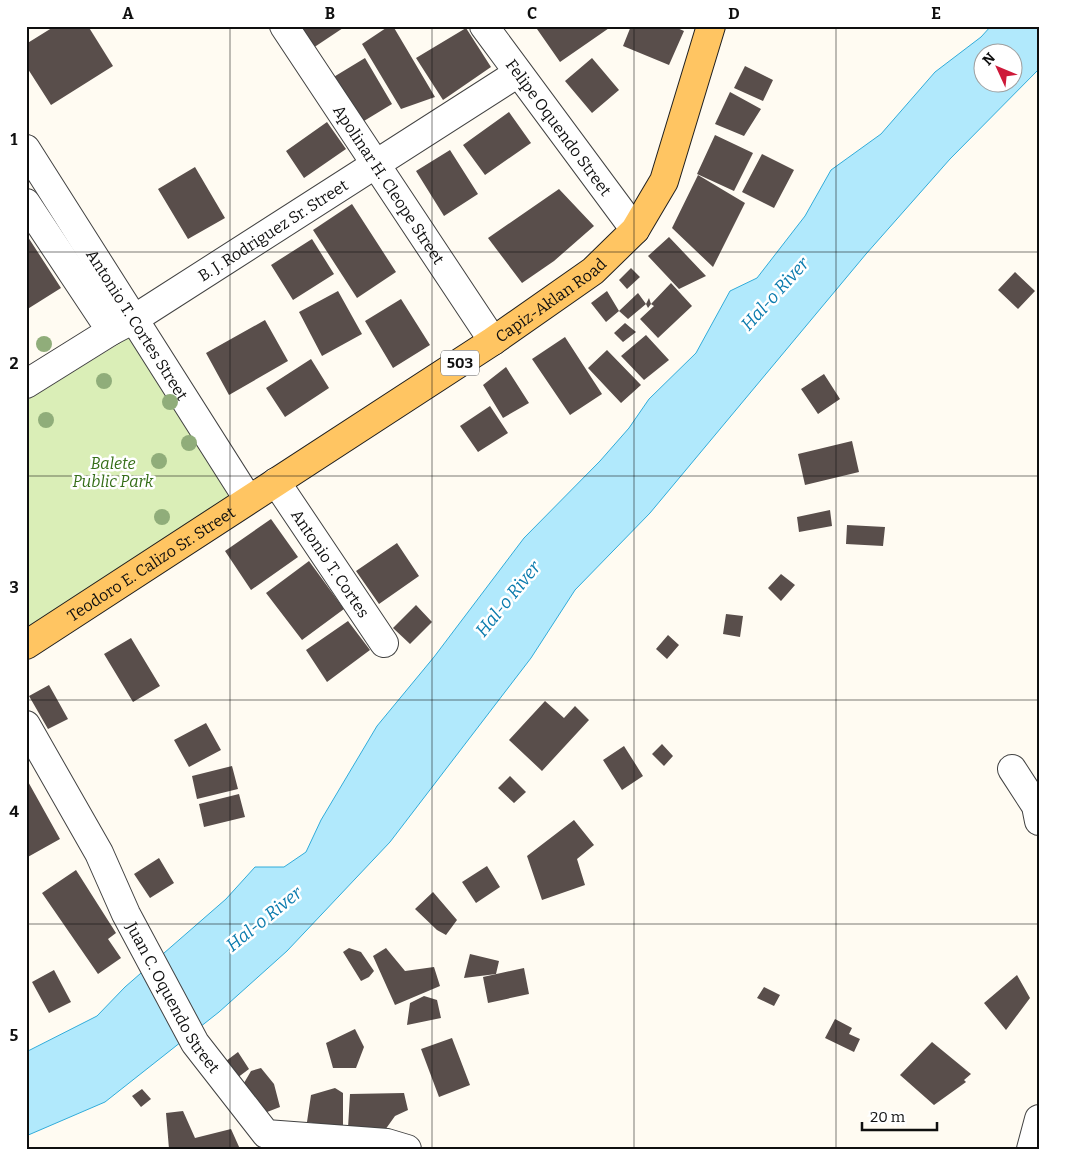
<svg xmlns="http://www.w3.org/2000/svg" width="1065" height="1175" viewBox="0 0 1065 1175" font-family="Bitter,serif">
<rect width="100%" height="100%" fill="#fffbf2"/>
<path fill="#daeeb7" d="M 133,335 L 237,497 L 26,633 L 26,401 Z"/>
<path fill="#b1e9fc" stroke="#31acda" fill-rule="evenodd" d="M 991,26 L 1039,26 L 1039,69 L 950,159 L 866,254 L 650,513 L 575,590 L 531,658 L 390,842 L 287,951 L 219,1012 L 105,1102 L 26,1136 L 26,1052 L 97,1016 L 125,987 L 226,899 L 255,867 L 284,867 L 306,852 L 321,820 L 377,726 L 434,657 L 524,538 L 600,461 L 629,428 L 649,399 L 696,353 L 730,291 L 757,278 L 805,216 L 831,170 L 881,134 L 935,72 L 981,37 ZM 982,52 L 1012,52 L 1012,82 L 982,82 Z"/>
<path fill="#594e4b" d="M 55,26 L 88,26 L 113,66 L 51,105 L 26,66 L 26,44 Z
M 291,26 L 346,26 L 307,52 Z
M 389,26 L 393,26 L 435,97 L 401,109 L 362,44 Z
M 542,26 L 612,26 L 560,62 L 537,29 Z
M 631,26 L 673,26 L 684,31 L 669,65 L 623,46 Z
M 466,28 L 491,67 L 443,100 L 416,58 Z
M 365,58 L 392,104 L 359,124 L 332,78 Z
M 592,58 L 619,90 L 592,113 L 565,81 Z
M 745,66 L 773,80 L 763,101 L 734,88 Z
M 730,92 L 761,109 L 744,136 L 715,124 Z
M 509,112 L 531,143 L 485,175 L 463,145 Z
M 327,122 L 346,149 L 304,178 L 286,151 Z
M 715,135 L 753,153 L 734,191 L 697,174 Z
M 450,150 L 478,194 L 444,216 L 416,171 Z
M 762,154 L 794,170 L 774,208 L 742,192 Z
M 195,167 L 225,218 L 188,239 L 158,189 Z
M 698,175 L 745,203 L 713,267 L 672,228 Z
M 559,189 L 594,226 L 554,261 L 522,283 L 488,238 Z
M 352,204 L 396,272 L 357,298 L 313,230 Z
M 26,234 L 61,288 L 26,310 Z
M 669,237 L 706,276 L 679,289 L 648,256 Z
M 312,239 L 334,274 L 293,300 L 271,265 Z
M 631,268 L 640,277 L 627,289 L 619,280 Z
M 1015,272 L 1035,291 L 1018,309 L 998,290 Z
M 671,283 L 692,306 L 658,338 L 640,319 L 654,306 L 651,304 L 648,308 L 646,304 L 649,298 L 651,304 Z
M 338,291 L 362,334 L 322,356 L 299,312 Z
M 607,291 L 619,311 L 638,293 L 646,304 L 628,319 L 619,311 L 606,322 L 591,303 Z
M 401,299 L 430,345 L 393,368 L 365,321 Z
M 265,320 L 288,361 L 229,395 L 206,353 Z
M 625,323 L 636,332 L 623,342 L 614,333 Z
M 646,335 L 669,360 L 644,380 L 621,356 Z
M 565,337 L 602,394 L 570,415 L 532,359 Z
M 607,350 L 641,385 L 621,403 L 588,368 Z
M 311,359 L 329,388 L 285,417 L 266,388 Z
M 506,367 L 529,403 L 503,418 L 483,385 Z
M 824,374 L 840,399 L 818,414 L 801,389 Z
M 490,406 L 508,433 L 478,452 L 460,426 Z
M 852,441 L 859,472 L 805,485 L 798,454 Z
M 830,510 L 832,526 L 799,532 L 797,517 Z
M 271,519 L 298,557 L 251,590 L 225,551 Z
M 847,525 L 885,527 L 883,546 L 846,544 Z
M 397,543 L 419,576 L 379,604 L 356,571 Z
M 309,561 L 344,609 L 302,640 L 266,593 Z
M 781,574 L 795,585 L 781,601 L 768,588 Z
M 416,605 L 432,622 L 410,644 L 393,628 Z
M 726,614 L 743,616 L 740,637 L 723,634 Z
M 348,621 L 370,650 L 327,682 L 306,650 Z
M 668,635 L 679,645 L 667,659 L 656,649 Z
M 131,638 L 160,686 L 133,702 L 104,654 Z
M 49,685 L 68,719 L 48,729 L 29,696 Z
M 545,701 L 564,718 L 575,706 L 589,720 L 542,771 L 509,740 Z
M 206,723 L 221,750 L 189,767 L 174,740 Z
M 662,744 L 673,756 L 664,766 L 652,754 Z
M 624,746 L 643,776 L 622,790 L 603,760 Z
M 232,766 L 238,789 L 197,799 L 192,776 Z
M 510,776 L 526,792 L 514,803 L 498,788 Z
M 26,778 L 60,839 L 26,858 Z
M 239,794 L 245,817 L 204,827 L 199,804 Z
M 574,820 L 594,845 L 577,859 L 585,885 L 542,900 L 527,856 Z
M 159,858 L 174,883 L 150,898 L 134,874 Z
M 487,866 L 500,887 L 476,903 L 462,882 Z
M 76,870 L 116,933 L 108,939 L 121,958 L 98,974 L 42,893 Z
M 433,892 L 457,920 L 446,935 L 437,930 L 415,909 Z
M 349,948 L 361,952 L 374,971 L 369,977 L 361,981 L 343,952 Z
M 386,948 L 405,971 L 434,967 L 440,986 L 395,1005 L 373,956 Z
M 470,954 L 499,961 L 496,974 L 464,978 Z
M 524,968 L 529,994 L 488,1003 L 483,977 Z
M 54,970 L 71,1002 L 49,1013 L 32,982 Z
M 1017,975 L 1030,998 L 1006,1030 L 984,1003 Z
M 764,987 L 780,995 L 774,1006 L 757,998 Z
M 424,996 L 437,1000 L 441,1018 L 407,1025 L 410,1003 Z
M 835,1019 L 852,1028 L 849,1034 L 860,1039 L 854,1052 L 825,1038 Z
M 355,1029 L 364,1047 L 356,1068 L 333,1068 L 326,1043 Z
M 452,1038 L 470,1085 L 439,1097 L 421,1049 Z
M 932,1042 L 971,1074 L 964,1080 L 966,1082 L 934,1105 L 900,1075 Z
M 238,1052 L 249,1069 L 237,1078 L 226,1061 Z
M 261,1068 L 274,1084 L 280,1107 L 262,1114 L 246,1102 L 244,1083 L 251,1071 Z
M 335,1088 L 343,1093 L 343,1128 L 307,1122 L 311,1095 Z
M 142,1089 L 151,1099 L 141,1107 L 132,1096 Z
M 404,1093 L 408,1110 L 395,1116 L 385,1130 L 348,1128 L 350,1094 Z
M 183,1111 L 195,1138 L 231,1129 L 240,1149 L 169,1149 L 166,1113 Z"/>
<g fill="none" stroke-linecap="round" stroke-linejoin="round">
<defs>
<g id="minor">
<path id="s1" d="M 284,26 L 493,341"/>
<path id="s2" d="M 484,26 L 635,230"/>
<path id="s3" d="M 26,149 L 248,499"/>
<path d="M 26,203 L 111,331"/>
<path id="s4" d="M 26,384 L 111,331 L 134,319 L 518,73"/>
<path id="s5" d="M 276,482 L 384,643"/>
<path id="s6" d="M 26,725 L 99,853 L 126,914 L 195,1043 L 266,1134 L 387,1143 L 407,1149"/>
<path d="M 1012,769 L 1036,806 L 1039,821"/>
<path d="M 1031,1149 L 1039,1119"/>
</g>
<g id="major">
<path id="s7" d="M 26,645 L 493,341 L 593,271 L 635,230 L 664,181 L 711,26"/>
</g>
</defs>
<use href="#minor" stroke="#424242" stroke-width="30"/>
<use href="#major" stroke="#202020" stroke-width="30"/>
<use href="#minor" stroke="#fff" stroke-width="28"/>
<use href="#major" stroke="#ffc562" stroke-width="28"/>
</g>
<g fill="#90ad7a">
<circle cx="44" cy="344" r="8"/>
<circle cx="104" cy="381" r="8"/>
<circle cx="170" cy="402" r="8"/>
<circle cx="46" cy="420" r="8"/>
<circle cx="189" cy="443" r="8"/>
<circle cx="159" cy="461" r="8"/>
<circle cx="162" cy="517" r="8"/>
</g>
<path fill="none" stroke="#0f0f0f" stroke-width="1" stroke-opacity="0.55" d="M 230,26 L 230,1149M 432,26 L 432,1149M 634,26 L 634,1149M 836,26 L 836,1149M 26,252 L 1039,252M 26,476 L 1039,476M 26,700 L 1039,700M 26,924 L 1039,924"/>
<g text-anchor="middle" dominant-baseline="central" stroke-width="5" stroke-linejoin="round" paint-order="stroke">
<rect fill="#fff" stroke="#575757" stroke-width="1" x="441" y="350.5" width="38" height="25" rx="4"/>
<g font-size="15" font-weight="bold" fill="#0f0f0f">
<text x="460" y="363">503</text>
</g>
<g font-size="16" fill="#0f0f0f" stroke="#fff">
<text stroke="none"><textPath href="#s2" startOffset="126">Felipe Oquendo Street</textPath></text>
<text stroke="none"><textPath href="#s1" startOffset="190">Apolinar H. Cleope Street</textPath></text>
<text stroke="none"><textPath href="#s4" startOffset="291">B. J. Rodriguez Sr. Street</textPath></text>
<text stroke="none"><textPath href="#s7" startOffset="628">Capiz-Aklan Road</textPath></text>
<text stroke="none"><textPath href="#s3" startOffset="208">Antonio T. Cortes Street</textPath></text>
<text stroke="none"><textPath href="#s7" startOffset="149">Teodoro E. Calizo Sr. Street</textPath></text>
<text stroke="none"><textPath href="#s5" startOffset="98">Antonio T. Cortes</textPath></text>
<text stroke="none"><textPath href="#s6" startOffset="310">Juan C. Oquendo Street</textPath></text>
</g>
<g font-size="16" font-style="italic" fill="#356e18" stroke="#fff">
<text x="113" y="463">Balete<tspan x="113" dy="18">Public Park</tspan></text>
</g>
<g font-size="18" font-style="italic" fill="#0c7cae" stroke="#fff">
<text transform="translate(775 294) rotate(-48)">Hal-o River</text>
<text transform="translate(508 599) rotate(-51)">Hal-o River</text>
<text transform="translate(264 919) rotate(-39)">Hal-o River</text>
</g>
</g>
<rect width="1065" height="1175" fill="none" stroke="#ffffff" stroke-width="55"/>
<g transform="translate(998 68) rotate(314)"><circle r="24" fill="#ffffff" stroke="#9f9f9f"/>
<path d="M0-4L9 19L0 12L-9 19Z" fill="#ce1939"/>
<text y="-8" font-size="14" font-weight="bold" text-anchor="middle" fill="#0f0f0f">N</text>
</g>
<path d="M862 1122v8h75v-8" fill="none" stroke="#0f0f0f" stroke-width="2.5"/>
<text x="870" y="1122" font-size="15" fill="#0f0f0f" stroke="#ffffff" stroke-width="4" paint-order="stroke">20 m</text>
<rect x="28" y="28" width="1010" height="1120" fill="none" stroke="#0f0f0f" stroke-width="2"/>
<g font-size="16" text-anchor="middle" font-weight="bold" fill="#0f0f0f">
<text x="128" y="19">A</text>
<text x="330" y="19">B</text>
<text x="532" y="19">C</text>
<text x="734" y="19">D</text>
<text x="936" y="19">E</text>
<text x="14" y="145">1</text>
<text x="14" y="369">2</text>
<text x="14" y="593">3</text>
<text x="14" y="817">4</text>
<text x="14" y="1041">5</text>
</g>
</svg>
